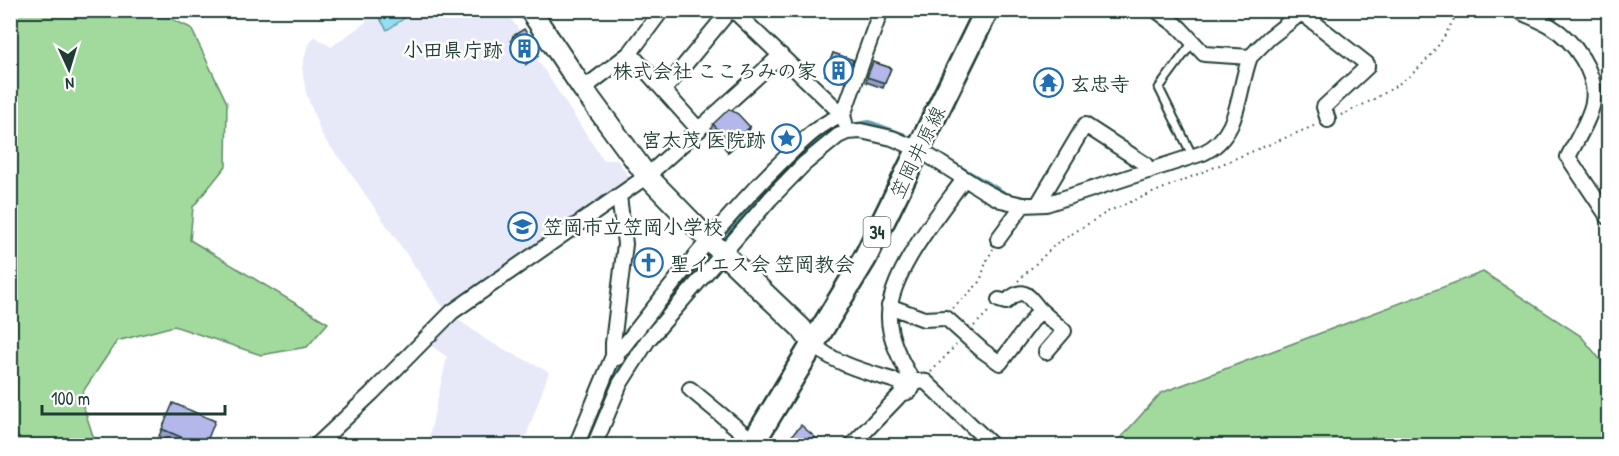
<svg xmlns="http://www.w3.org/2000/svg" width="1619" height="456" viewBox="0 0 1619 456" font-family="'Patrick Hand','Klee One',sans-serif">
<rect width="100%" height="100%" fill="#fff"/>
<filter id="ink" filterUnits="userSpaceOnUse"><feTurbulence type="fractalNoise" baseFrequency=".0167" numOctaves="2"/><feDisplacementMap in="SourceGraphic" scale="12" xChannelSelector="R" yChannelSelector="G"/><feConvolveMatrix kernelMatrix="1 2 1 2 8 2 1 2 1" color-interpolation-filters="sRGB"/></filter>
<g filter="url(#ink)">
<path fill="#e8e9f8" d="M 365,11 L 505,11 L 539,57 L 537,59 L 603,160 L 617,160 L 630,178 L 454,304 L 451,301 L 443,307 L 347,168 L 322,136 L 306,93 L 302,68 L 307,48 L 314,36 L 331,47 L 366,22 Z
M 455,317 L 488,341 L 549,372 L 523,445 L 427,446 L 447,357 L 429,344 Z"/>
<path fill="#a2d99d" stroke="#608b68" stroke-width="1.5" d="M 10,11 L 155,11 L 191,28 L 227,103 L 226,166 L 193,207 L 190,240 L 328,323 L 307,347 L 261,355 L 174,326 L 117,341 L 80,396 L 96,445 L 11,445 Z
M 1483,272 L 1581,336 L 1608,369 L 1608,445 L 1114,445 L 1161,393 Z"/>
<path fill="#93def4" stroke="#659ea7" stroke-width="1.5" d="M 375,11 L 375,10 L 415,11 L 387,30 Z"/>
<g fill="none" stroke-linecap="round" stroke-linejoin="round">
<path stroke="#659ea7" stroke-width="4" d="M 1246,54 L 1253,43 L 1269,30
M 941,156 L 1008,195
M 719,242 L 792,162 L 829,131 L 837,127 L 869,122 L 905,135
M 584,446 L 615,372 L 632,346 L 712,250"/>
<defs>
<path id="lane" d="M 1193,42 L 1159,88 L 1193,157"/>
<path id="street" d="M 733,10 L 843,115 L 845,123
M 1156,10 L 1180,28 L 1204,54 L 1250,57 L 1269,38 L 1301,13
M 1298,10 L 1367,64 L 1367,67 L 1324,107 L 1328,120
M 1517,10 C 1528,16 1540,20 1550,26 C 1574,40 1598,74 1593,102 C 1590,119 1576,141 1568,157 L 1608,217
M 630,53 L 699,130
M 583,89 L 630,53 L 662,10
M 664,90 L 730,10
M 1038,204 L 1085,125 L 1145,164 L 1149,171
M 998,239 L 1023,205
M 889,306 L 924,319 L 946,318 L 983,351 L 1000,363 L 1040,310 C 1027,295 1024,285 1006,302 L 999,300
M 1040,310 L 1064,331 L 1046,352
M 812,343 C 835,366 875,374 905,384 L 910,378
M 617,358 L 613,356 L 613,343 L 625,244 L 619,196
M 914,383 L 918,381 L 926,382 L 993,446
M 690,389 L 754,442
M 901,394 C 907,393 913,391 914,383 C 902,364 888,338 889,315 C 890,272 939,214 964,179
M 316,446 L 372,393 L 452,312 L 647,176 L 781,55
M 576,446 L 613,356 L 623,347 C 672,285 721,221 778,165 C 798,146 817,124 843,115 L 881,10
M 594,446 L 620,384 L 648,340 L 770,199 L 804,164 L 838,136 L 847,132 L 861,131 L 892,138 L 918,149 L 984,191 L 1001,200 L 1023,205 L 1046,204 L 1203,153 C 1241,136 1237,91 1250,57
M 851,446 L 901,394 L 903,388"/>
<path id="secondary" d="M 530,10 L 583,89 L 647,176 L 709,240 L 801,328 L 812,343"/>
<path id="primary" d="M 751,446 L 865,258 L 987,10"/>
</defs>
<use href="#lane" stroke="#1f3d34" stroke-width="11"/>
<use href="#street" stroke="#1f3d34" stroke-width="18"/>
<use href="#secondary" stroke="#1f3d34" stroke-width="24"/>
<use href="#primary" stroke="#1f3d34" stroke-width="27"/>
<path stroke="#1f3d34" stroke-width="2" stroke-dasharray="1.5 4.5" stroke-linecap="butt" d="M 1341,115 C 1372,101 1406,84 1429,57 C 1441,44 1450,26 1459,10
M 1018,281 L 1057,243 L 1109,211 L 1316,125
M 953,308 L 980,282 L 986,262 L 993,249
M 974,326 L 991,309
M 931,372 L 956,345"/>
<use href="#lane" stroke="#fff" stroke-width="7"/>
<use href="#street" stroke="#fff" stroke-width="14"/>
<use href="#secondary" stroke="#fff" stroke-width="20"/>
<use href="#primary" stroke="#fff" stroke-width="22"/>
</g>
<path fill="#9a9dc8" stroke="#1f3d34" stroke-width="1.5" d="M 513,36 L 538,56 L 526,64 L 511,41 Z
M 833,53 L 853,60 L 845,82 L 825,75 Z
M 873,62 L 891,68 L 883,88 L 866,82 Z
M 713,124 L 750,127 L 748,135 L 728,152 L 710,131 Z
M 162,429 L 205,446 L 181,446 L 159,436 Z"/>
<path fill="#7d80a3" stroke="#1f3d34" stroke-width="1.5" d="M 539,51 L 538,56 L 526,64 L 528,59 Z
M 750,127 L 748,135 L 728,152 L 731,144 Z"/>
<path fill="#b3b7e9" stroke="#1f3d34" stroke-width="1.5" d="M 524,29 L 539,51 L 528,59 L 513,36 Z
M 833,53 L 853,60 L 847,77 L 827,70 Z
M 873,62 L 891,68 L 885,83 L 867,77 Z
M 729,109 L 738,114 L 750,127 L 731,144 L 713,124 Z
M 173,403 L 215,421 L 205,446 L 202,446 L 162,429 Z
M 801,425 L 817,439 L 811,446 L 783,446 Z"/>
</g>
<defs>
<symbol id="building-ring" viewBox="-11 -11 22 22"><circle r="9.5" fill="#fff" stroke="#1f6fb2" stroke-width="1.5"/><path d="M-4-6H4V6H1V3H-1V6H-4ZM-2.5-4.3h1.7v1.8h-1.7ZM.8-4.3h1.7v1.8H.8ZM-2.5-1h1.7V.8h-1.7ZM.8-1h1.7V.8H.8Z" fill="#1f6fb2"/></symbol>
<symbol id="temple-ring" viewBox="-11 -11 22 22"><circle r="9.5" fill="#fff" stroke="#1f6fb2" stroke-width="1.5"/><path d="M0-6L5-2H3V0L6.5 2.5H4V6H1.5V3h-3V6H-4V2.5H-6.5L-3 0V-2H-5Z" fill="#1f6fb2"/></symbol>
<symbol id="sight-ring" viewBox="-11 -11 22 22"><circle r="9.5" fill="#fff" stroke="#1f6fb2" stroke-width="1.5"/><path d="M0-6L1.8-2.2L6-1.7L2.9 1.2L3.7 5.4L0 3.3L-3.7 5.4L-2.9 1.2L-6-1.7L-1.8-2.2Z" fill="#1f6fb2"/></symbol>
<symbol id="school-ring" viewBox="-11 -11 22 22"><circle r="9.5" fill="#fff" stroke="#1f6fb2" stroke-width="1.5"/><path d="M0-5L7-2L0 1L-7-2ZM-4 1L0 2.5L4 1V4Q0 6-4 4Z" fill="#1f6fb2"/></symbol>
<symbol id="church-ring" viewBox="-11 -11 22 22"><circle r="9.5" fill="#fff" stroke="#1f6fb2" stroke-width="1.5"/><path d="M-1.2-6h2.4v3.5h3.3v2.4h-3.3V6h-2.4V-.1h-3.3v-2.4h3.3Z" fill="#1f6fb2"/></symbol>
</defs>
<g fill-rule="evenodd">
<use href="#building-ring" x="508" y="32" width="33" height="33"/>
<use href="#building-ring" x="822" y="54" width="33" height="33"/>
<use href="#temple-ring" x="1032" y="66" width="33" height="33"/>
<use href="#sight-ring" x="770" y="122" width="33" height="33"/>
<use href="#school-ring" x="506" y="210" width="33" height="33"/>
<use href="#church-ring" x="632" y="246" width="33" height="33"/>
</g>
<g text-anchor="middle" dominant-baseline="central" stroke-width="5" stroke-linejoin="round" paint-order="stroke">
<rect fill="#fff" stroke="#627771" stroke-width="1.5" x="863.5" y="217" width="27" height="30" rx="4.5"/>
<g font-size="18" font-weight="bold" fill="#1f3d34">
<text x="877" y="232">34</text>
</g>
<g font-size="20" font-weight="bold" fill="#1f3d34" stroke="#fff" text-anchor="end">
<text x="503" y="49">小田県庁跡</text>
<text x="817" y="70">株式会社 こころみの家</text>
<text x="1070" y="83" text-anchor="start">玄忠寺</text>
<text x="766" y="139">宮太茂 医院跡</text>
<text x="543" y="226" text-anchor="start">笠岡市立笠岡小学校</text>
<text x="670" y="263" text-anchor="start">聖イエス会 笠岡教会</text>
</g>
<g font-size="20" fill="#1f3d34" stroke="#fff">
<text transform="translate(917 152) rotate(-64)">笠岡井原線</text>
</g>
</g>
<rect width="1619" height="456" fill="none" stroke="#fff" stroke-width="36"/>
<rect x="18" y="18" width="1583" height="420" fill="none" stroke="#1f3d34" stroke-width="2" filter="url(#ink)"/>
<g transform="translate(69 69) rotate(176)" stroke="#ffffff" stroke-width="4.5" paint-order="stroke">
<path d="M0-4.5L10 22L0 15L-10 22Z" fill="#1f3d34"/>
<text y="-9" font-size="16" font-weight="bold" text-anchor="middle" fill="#1f3d34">N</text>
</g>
<path d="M42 405v9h183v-9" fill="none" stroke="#1f3d34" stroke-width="3"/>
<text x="51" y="405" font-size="18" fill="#1f3d34" stroke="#ffffff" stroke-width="4.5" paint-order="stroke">100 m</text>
</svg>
